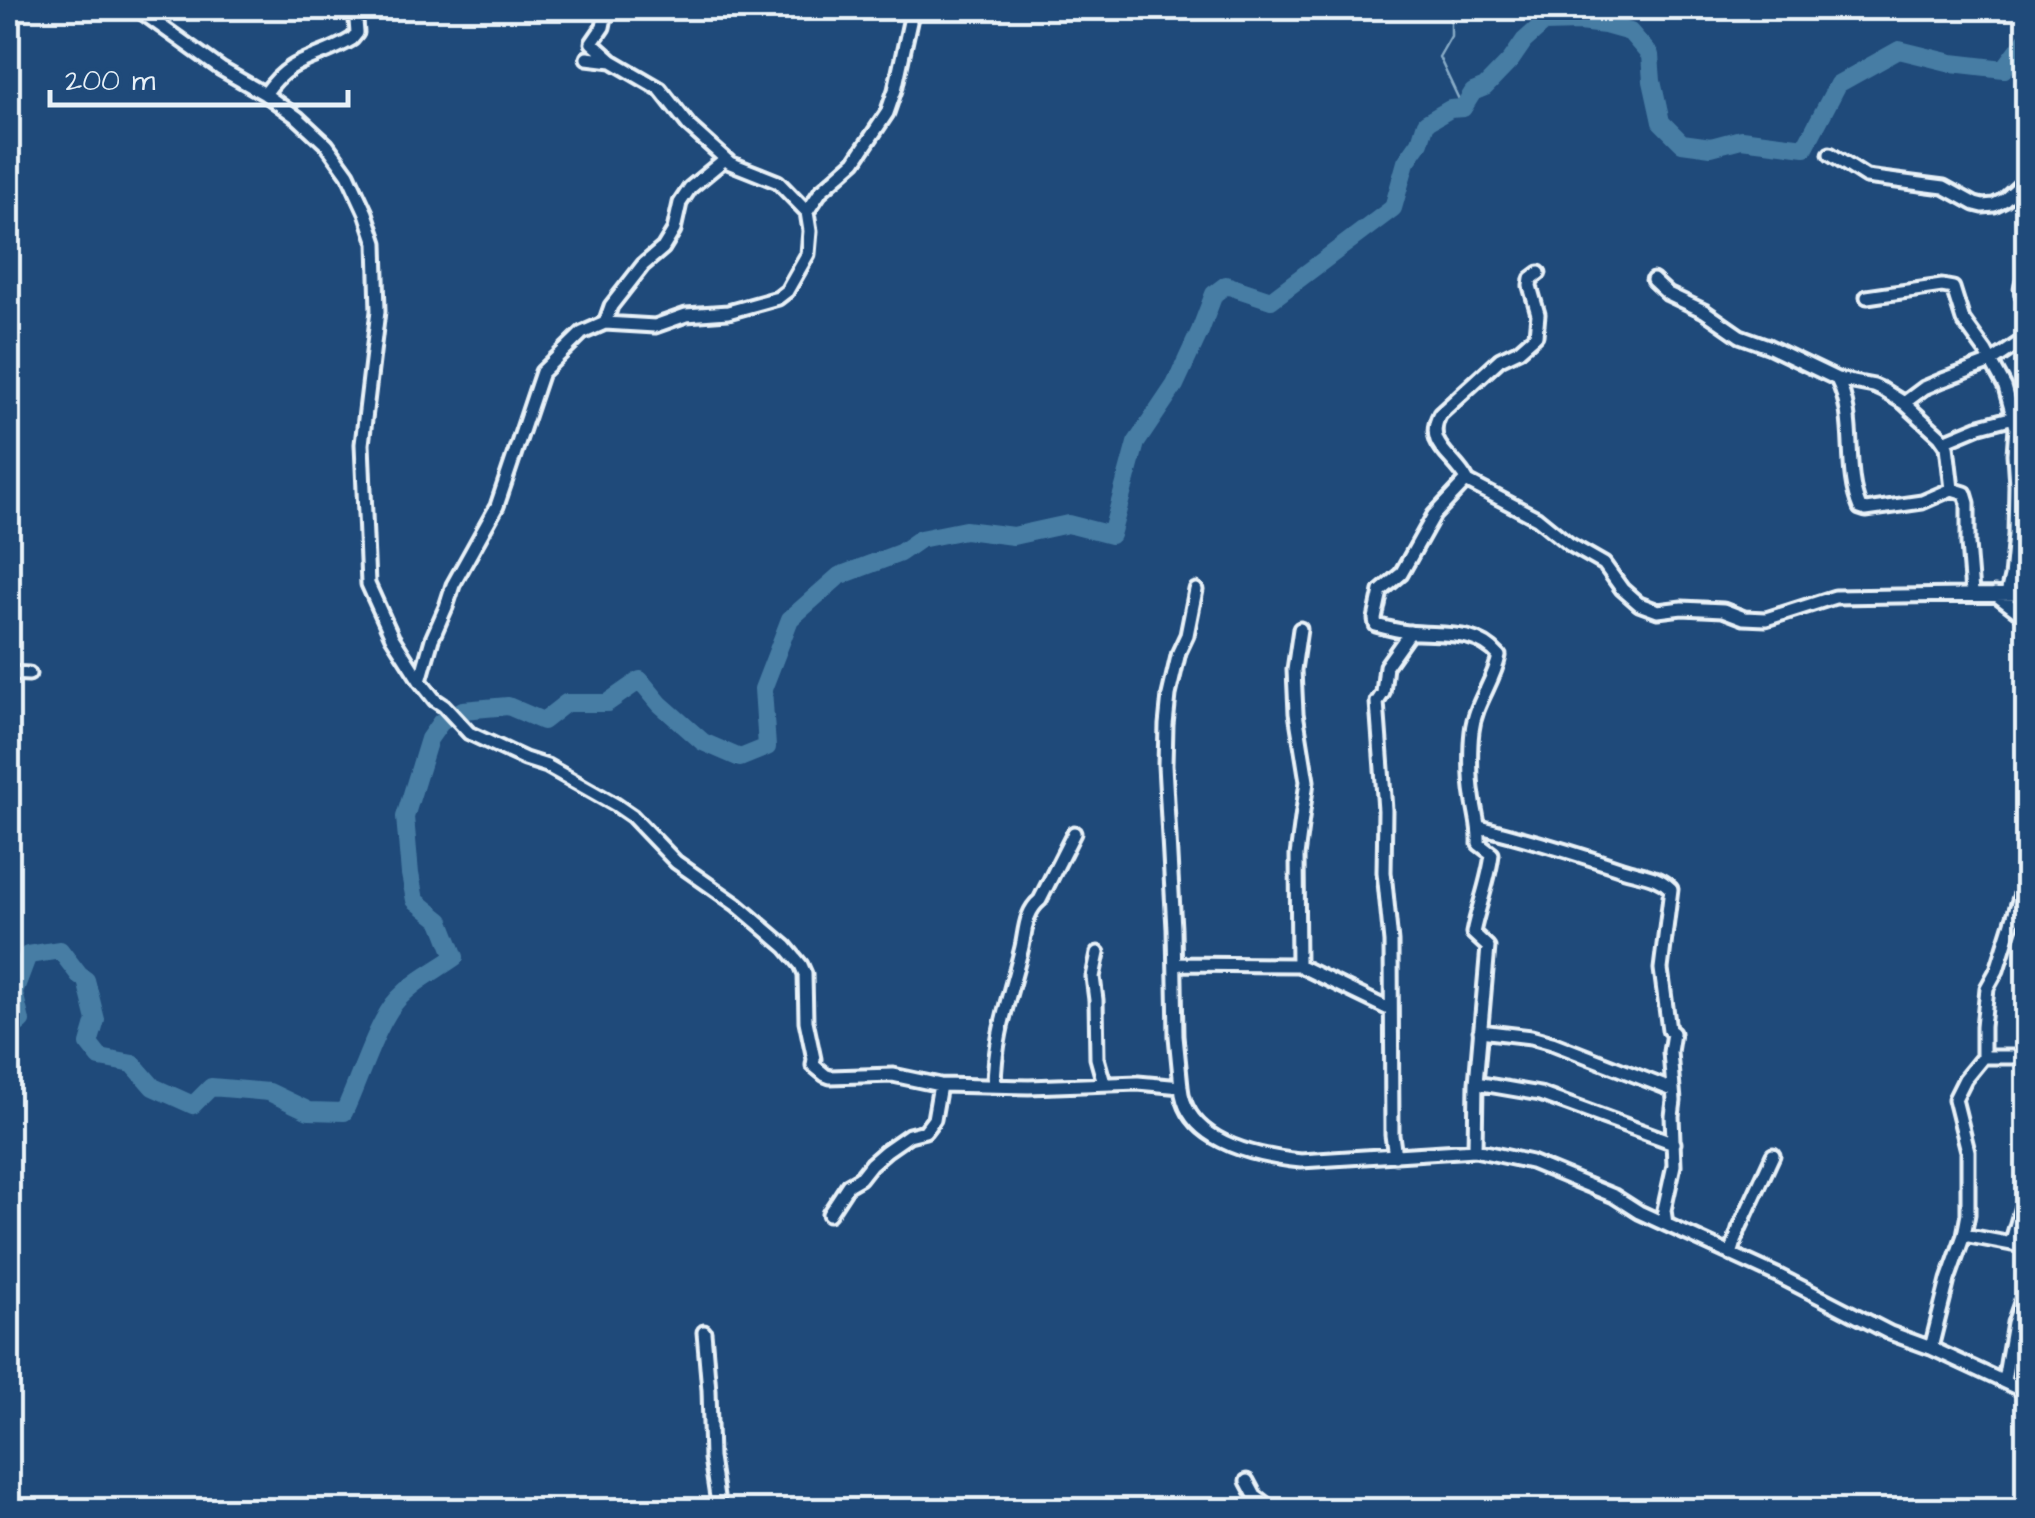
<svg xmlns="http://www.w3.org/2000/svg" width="2035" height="1518" viewBox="0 0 2035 1518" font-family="'Architects Daughter',sans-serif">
<rect width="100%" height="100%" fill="#1f4a7a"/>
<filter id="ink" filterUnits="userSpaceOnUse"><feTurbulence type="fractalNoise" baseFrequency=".01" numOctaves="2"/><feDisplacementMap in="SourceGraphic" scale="20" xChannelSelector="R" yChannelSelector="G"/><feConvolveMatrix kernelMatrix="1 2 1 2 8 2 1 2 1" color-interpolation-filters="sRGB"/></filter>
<g filter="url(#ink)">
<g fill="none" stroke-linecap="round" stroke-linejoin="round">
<path stroke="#87abc6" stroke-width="2.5" d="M 1451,8 L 1451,36 L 1439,57 L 1463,108"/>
<path stroke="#477da4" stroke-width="18" d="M 8,1031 L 21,1021 L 14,992 L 28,955 L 60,950 L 79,975 L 86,980 L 96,1020 L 89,1044 L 100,1058 L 133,1064 L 153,1087 L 193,1105 L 211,1087 L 269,1092 L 309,1111 L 344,1112 C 359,1081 377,1021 398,999 C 417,979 434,972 455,957 L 441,921 L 415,900 L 410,874 L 405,817 L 429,739 L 441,722 L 463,710 L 508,706 L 543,721 L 566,703 L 607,703 L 640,680 L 660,704 L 703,742 L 740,758 L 767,747 L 763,689 L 790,619 L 839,576 L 900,553 L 920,539 L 965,530 L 1013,536 L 1068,524 L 1111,535 L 1136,443 L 1175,385 L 1200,331 L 1214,294 L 1226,285 L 1271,300 L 1393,208 L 1406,162 L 1420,142 L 1426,123 L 1450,109 L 1463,108 L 1473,92 L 1485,87 L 1511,60 L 1524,41 L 1544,23 L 1579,22 L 1605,25 L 1630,32 L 1650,55 L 1652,81 L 1661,122 L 1682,143 L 1711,147 L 1741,139 L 1805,147 L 1838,84 L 1899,50 L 1952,63 L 2004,69 L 2028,37"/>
<defs>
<path id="street" d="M 136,8 L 221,69 L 265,94 L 298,118 L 327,145 L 348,174 L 366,213 L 376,243 L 378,311 L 362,444 L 368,584 L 392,637 L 420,681 L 435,700 L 444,706 L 469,733 L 525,759 L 547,766 L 616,805 L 632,816 L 676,862 L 737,905 L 786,947 L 801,965 L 805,974 L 806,1021 L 814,1059 L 813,1065 L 825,1075 L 830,1077 L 893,1075 L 940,1085 L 1029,1087 L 1138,1083 L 1181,1087 C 1186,1142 1254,1156 1301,1161 L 1475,1150 L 1531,1162 L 1614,1196 L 1639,1212 L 1779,1276 L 1890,1333 L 1931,1348 L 2028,1393
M 607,8 L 603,27 L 592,43 L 612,61 L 660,89 L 690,127 L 730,163 L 778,182 L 807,212
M 587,58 L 612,61
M 265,94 C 292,55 316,61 352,39 L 357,33 L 355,8
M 1830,154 L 1866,177 L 1944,187 L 1975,204 L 1983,206 L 1994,205 L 2004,200 L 2028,178
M 2028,271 C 2021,285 2017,292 2028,304
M 1653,280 L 1668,294 L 1704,311 L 1740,336 L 1768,346 L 1837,379 C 1858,421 1843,468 1860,508 L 1866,510 L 1922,502 L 1952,489 L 1965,493 L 1968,503 L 1968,544 L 1972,593
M 1867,297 L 1942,286 L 1953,288 L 1963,320 L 1986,352 L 2005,387 L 2016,427 L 2014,454 L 2016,485 L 2015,535 L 2011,577 L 2007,594
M 605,323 L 611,306 L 643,265 L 663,248 L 674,230 L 680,203 L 690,188 L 725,159
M 1837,379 L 1874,386 L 1883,390 L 1904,403 L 1940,436 L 1947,446 L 1952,489
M 1904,403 L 1924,388 L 1943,380 L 1991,362 L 2028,337
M 1944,441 L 1980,426 L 2014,417
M 1466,481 L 1537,518 L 1569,544 L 1604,564 L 1622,589 L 1639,604 L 1658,611 L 1682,608 L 1723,610 L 1744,618 L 1766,619 L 1835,597 L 2028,594
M 1995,594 L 2028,619
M 8,673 L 29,674
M 420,681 L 432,639 L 446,607 L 453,585 L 497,506 L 542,372 L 582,333 L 605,323 L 655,326 L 686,315 L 728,312 L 778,298 L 787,291 L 808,254 L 810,231 L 807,212 L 821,191 L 855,161 L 887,113 L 895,90 L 913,8
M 1480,827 C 1527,839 1575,853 1622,869 C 1640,875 1657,875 1671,889 L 1661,969 L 1669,1030 L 1673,1033 L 1670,1052 L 1674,1101 L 1672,1116 L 1674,1165 L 1664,1210 L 1666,1224
M 1098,953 L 1093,977 L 1096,1000 L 1097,1058 L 1104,1083
M 1175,964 L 1298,965 L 1391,1010
M 1298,965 L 1297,856 L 1307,781 L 1296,713 L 1294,670 L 1300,629
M 1480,1031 L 1531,1037 L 1552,1043 L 1673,1090
M 1983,1057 L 1983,1027 L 1987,988 L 1997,970 L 2021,894
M 1476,1083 L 1540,1094 L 1674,1143
M 994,1085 C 995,1034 1009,1000 1021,951 C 1026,933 1024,913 1040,900 L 1074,833
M 1181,1087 L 1176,1036 L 1174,929 L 1165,765 L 1166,725 L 1169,695 L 1179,652 L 1187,635 L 1196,590
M 1475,1150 L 1476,1083 L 1488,947 L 1473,933 C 1478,907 1489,881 1492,854 L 1479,844 C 1480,826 1475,813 1473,796 C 1470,779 1470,748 1472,731 C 1475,703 1494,682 1499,656 C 1475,628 1440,636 1408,632 C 1398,631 1387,628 1376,625 L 1375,619 L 1381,591 L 1401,574 L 1434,515 L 1467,480 C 1455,456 1423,445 1440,414 L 1500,359 L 1519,350 L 1536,335 L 1538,314 L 1530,286 L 1531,279 L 1539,273
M 1395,1156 L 1392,1135 L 1391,942 L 1384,872 L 1385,810 L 1377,702 L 1383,693 L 1386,666 L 1410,632
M 829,1214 L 848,1185 L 860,1178 L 871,1164 L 886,1151 L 909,1135 L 925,1131 L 934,1119 L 940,1085
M 1964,1235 L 2028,1247
M 2011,1244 L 2028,1186
M 1731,1255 L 1739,1229 L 1773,1155
M 704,1332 L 709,1390 L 711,1458 L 719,1510
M 1931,1348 L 1948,1280 L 1964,1235 L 1968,1214 L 1968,1151 L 1955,1099 L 1965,1079 L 1983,1057 L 2028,1057
M 2004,1381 L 2014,1323 L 2028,1283
M 1247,1481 L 1255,1496 L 1273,1510"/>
</defs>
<use href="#street" stroke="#e8f1f8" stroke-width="19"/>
<use href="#street" stroke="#1f4a7a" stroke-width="11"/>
</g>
</g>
<rect width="2035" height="1518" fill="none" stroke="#1f4a7a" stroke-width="40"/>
<rect x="20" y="20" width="1995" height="1478" fill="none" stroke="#e8f1f8" stroke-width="4" filter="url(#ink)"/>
<path d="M50 90v15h298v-15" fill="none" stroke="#e8f1f8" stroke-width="5"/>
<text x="65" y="90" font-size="30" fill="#e8f1f8" stroke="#1f4a7a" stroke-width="8" paint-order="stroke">200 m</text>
</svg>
